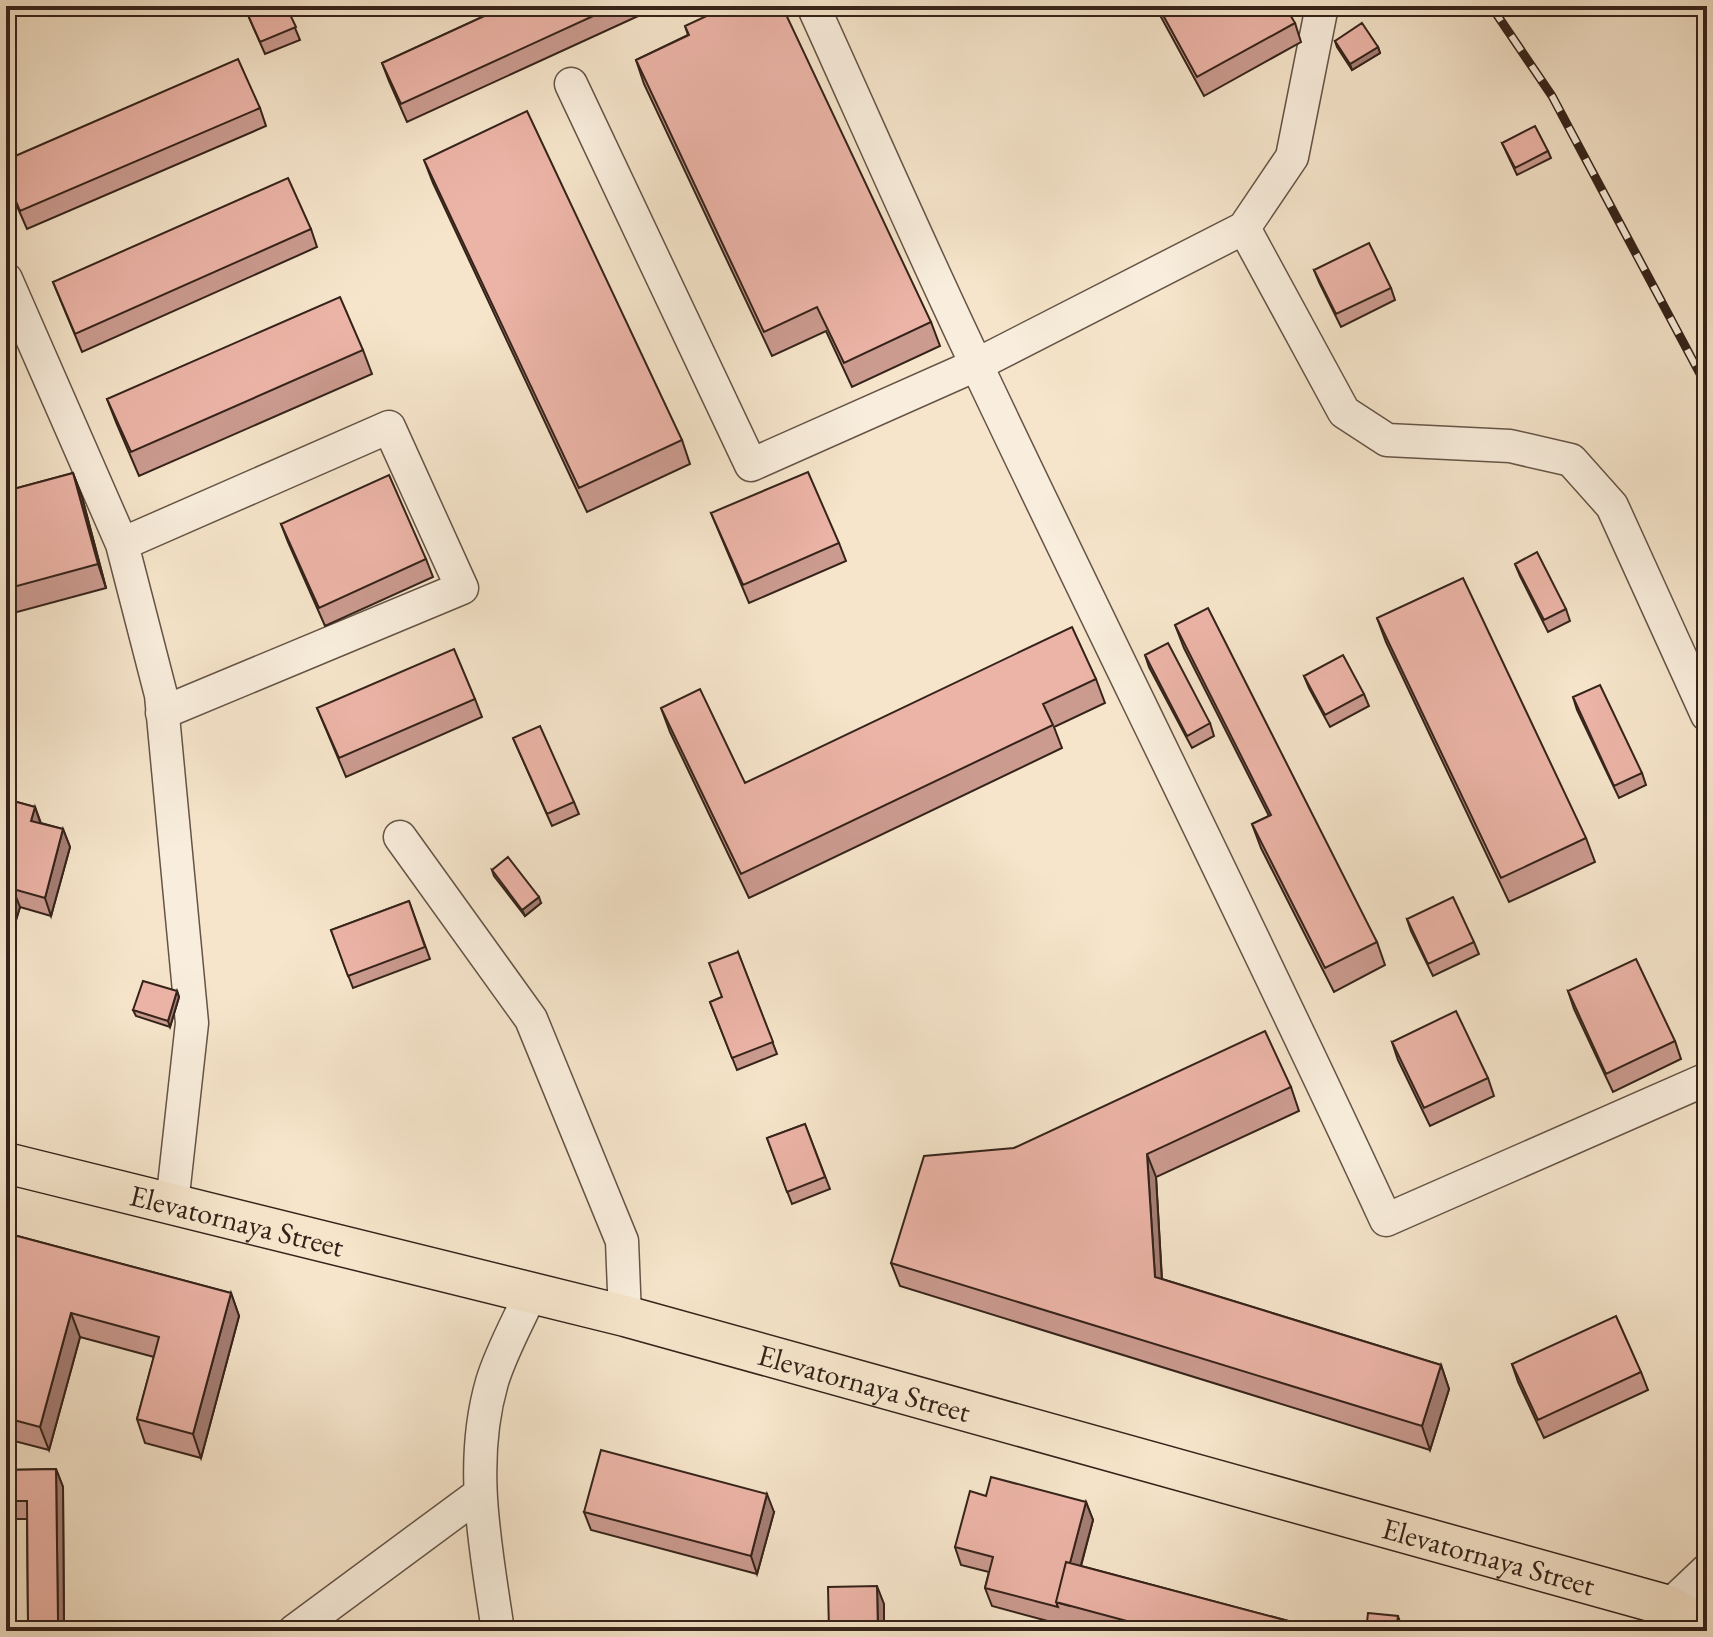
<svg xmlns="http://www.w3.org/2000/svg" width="1713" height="1637" viewBox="0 0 1713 1637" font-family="'EB Garamond',serif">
<rect width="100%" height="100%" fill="#f6e5cb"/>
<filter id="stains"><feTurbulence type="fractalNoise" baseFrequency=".0025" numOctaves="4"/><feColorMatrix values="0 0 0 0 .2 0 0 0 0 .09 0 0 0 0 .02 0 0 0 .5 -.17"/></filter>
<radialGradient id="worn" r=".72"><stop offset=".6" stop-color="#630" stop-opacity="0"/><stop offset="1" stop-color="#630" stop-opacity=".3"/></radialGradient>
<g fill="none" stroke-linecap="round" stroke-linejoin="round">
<defs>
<path id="minor" d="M 813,6 C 868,127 921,249 978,368 C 1113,653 1254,934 1386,1220 L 1707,1079
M 571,84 L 751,465 L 976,365 L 1244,228 L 1292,157 L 1322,6
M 1244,228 L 1344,412 L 1387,440 L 1510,446 L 1571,460 L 1612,506 L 1707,715
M 6,279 L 122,544 L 161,695 L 192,1023 L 172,1204
M 122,544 L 389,427 L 462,588 L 162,713
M 400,837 L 531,1019 L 622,1241 L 625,1316
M 1669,1606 L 1707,1570
M 294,1631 L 478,1495
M 498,1631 C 486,1548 468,1465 492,1382 C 501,1352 518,1322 531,1293"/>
<g id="major">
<path id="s1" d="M 6,1163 L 625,1316 L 1669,1606 L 1707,1629"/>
</g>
</defs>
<use href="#minor" stroke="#655446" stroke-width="35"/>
<use href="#major" stroke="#35231a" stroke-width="43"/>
<use href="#minor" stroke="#f9eedd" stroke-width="32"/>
<use href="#major" stroke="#f6e5cb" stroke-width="40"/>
<defs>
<path id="rail" d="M 1491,6 L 1552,96 L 1707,387"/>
</defs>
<use href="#rail" stroke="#35231a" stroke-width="9"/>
<use href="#rail" stroke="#f9eedd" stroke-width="6" stroke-dasharray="18" stroke-linecap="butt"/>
</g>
<path fill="#cb9b90" stroke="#35231a" stroke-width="2" d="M 244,6 L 286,6 L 300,40 L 265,54 Z
M 506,6 L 660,6 L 407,122 L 389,81 L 382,63 Z
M 1155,6 L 1232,6 L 1238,16 L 1295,23 L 1301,42 L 1204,96 Z
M 685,26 L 931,322 L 940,346 L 852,387 L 826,331 L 772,356 L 644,84 L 636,60 L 688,35 Z
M 1335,41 L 1378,47 L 1380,53 L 1352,70 L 1337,47 Z
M 260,108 L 266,126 L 27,229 L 6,181 L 6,160 Z
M 1502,143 L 1548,151 L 1551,158 L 1517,175 Z
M 424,160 L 682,440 L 690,464 L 587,512 L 433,183 Z
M 311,229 L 317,247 L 82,352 L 53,282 Z
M 1314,270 L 1391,288 L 1395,300 L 1341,327 L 1319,282 Z
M 363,350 L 372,374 L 139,476 L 116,422 L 107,399 Z
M 73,473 L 82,497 L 106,588 L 6,615 L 6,491 Z
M 711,513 L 839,543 L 846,561 L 749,603 Z
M 281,524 L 426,559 L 433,577 L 325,626 L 288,542 Z
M 1515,564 L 1566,609 L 1570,621 L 1548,632 L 1520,576 Z
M 1377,618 L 1586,838 L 1595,862 L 1509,902 L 1386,642 Z
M 1175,625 L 1377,942 L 1385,965 L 1334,992 L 1261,848 L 1252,824 L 1269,816 L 1184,648 Z
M 1145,655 L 1210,723 L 1214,736 L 1192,748 L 1149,667 Z
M 1304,676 L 1364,694 L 1369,706 L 1330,727 L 1309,688 Z
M 1096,679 L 1105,703 L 1054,727 L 1062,748 L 749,898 L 670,732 L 661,708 L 745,783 Z
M 1573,697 L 1642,773 L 1646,785 L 1619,798 L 1577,710 Z
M 475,699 L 482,717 L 346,777 L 317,708 Z
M 513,738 L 574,802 L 579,814 L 552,826 Z
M 6,799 L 35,807 L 41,823 L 63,829 L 70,847 L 51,916 L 20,907 L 16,920 L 6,917 Z
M 492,870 L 541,903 L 525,916 L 494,876 Z
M 409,901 L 430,959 L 353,988 L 331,930 Z
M 1407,919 L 1474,942 L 1479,954 L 1433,976 L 1411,931 Z
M 738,952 L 777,1054 L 737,1070 L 710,1002 L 722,997 Z
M 177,991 L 179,997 L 170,1027 L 136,1016 L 133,1010 Z
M 1568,991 L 1675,1041 L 1681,1059 L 1613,1092 L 1574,1009 Z
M 1392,1042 L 1488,1078 L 1494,1096 L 1430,1126 L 1398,1060 Z
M 1291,1087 L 1299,1111 L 1156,1177 L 1162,1279 L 1441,1365 L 1449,1389 L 1430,1450 L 900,1286 L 891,1263 L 1014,1148 Z
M 805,1124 L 830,1189 L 792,1204 L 767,1138 Z
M 6,1233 L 231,1293 L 239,1316 L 201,1458 L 145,1443 L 137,1419 L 154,1357 L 80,1337 L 49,1450 L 14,1441 L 6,1418 L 14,1319 L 6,1317 Z
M 1512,1364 L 1641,1372 L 1648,1390 L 1544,1438 L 1518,1382 Z
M 56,1469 L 63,1487 L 64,1631 L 31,1631 L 28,1622 L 27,1519 L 6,1519 L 6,1470 Z
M 986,1496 L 1086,1502 L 1093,1520 L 1081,1566 L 1326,1631 L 1085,1631 L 992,1606 L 985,1588 L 989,1572 L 961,1565 L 955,1547 Z
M 584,1512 L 774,1512 L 757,1574 L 591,1530 Z"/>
<path fill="#a57e75" stroke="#35231a" stroke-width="2" d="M 1378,47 L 1380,53 L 1352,70 L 1350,64 Z
M 73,473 L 82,497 L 106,588 L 98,564 Z
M 35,807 L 41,825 L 31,821 Z
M 63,829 L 70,847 L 51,916 L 45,898 Z
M 13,889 L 20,907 L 16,920 L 10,902 Z
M 539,897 L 541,903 L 525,916 L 522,910 Z
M 177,991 L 179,997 L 170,1027 L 168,1021 Z
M 1147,1154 L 1156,1177 L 1163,1301 L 1155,1277 Z
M 231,1293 L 239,1316 L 201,1458 L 193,1434 Z
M 71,1313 L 80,1337 L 49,1450 L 40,1427 Z
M 1441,1365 L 1449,1389 L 1430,1450 L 1422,1426 Z
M 56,1469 L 63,1487 L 64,1631 L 61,1631 L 58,1622 Z
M 767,1494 L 774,1512 L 757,1574 L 751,1556 Z
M 1086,1502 L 1093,1520 L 1070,1606 L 1059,1603 Z
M 877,1586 L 884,1604 L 884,1631 L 878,1631 Z
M 1398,1616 L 1400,1622 L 1399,1631 L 1396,1631 Z"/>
<path fill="#ecb4a7" stroke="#35231a" stroke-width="2" d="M 244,6 L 286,6 L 296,27 L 260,42 Z
M 506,6 L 615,6 L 401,104 L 382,63 Z
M 728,6 L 782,6 L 931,322 L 844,363 L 817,307 L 764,332 L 636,60 L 689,35 L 685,26 Z
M 1158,6 L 1232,6 L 1238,16 L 1257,6 L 1285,6 L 1295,23 L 1197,77 Z
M 1362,23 L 1378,47 L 1350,64 L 1335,41 Z
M 238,59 L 260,108 L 20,211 L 6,178 L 6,160 Z
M 527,111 L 682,440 L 579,488 L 424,160 Z
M 1535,126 L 1548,151 L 1515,168 L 1502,143 Z
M 288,178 L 311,229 L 75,334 L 53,282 Z
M 1369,243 L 1391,288 L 1336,314 L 1314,270 Z
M 340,297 L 363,350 L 131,452 L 107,399 Z
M 808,472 L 839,543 L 743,585 L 711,513 Z
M 73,473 L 98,564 L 6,589 L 6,491 Z
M 389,475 L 426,559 L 319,608 L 281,524 Z
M 1537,552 L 1566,609 L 1544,620 L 1515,564 Z
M 1463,578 L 1586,838 L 1501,878 L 1377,618 Z
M 1208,608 L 1377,942 L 1325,968 L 1252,824 L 1271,815 L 1175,625 Z
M 1072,627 L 1096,679 L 1043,704 L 1053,725 L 741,874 L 661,708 L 700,689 L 745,783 Z
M 1168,643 L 1210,723 L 1187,736 L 1145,655 Z
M 454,649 L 475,699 L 339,758 L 317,708 Z
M 1343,655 L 1364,694 L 1325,715 L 1304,676 Z
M 1600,685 L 1642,773 L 1614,786 L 1573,697 Z
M 540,726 L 574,802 L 547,814 L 513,738 Z
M 6,799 L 35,807 L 31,821 L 63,829 L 45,898 L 13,889 L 10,902 L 6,901 Z
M 508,857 L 539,897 L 522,910 L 492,870 Z
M 1453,897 L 1474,942 L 1428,964 L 1407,919 Z
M 409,901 L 425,947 L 348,976 L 331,930 Z
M 738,952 L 773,1042 L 732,1058 L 710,1002 L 722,997 L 709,963 Z
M 1636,959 L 1675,1041 L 1606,1074 L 1568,991 Z
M 143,981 L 177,991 L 168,1021 L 133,1010 Z
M 1456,1011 L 1488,1078 L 1424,1108 L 1392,1042 Z
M 1265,1031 L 1291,1087 L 1147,1154 L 1155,1277 L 1441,1365 L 1422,1426 L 891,1263 L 924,1156 L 1014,1148 Z
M 805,1124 L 825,1177 L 787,1192 L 767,1138 Z
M 6,1233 L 231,1293 L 193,1434 L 137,1419 L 159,1337 L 71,1313 L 40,1427 L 6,1418 L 15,1298 L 6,1296 Z
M 1616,1316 L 1641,1372 L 1538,1420 L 1512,1364 Z
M 601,1450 L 767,1494 L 751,1556 L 584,1512 Z
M 56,1469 L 58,1622 L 28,1622 L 27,1501 L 6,1501 L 6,1470 Z
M 991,1477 L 1086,1502 L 1070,1563 L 1066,1562 L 1056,1602 L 1058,1607 L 985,1588 L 993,1557 L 955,1547 L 970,1491 L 986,1496 Z
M 1066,1562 L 1326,1631 L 1164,1631 L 1056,1602 Z
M 877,1586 L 878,1631 L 829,1631 L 828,1587 Z
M 1368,1613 L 1398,1616 L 1396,1631 L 1366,1631 Z"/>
<g text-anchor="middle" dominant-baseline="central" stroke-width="6" stroke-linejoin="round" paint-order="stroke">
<g font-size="30" fill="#35231a" stroke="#f9eedd">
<text stroke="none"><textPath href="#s1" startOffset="238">Elevatornaya Street</textPath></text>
<text stroke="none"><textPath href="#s1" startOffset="886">Elevatornaya Street</textPath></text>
<text stroke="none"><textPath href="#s1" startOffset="1534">Elevatornaya Street</textPath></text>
</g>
</g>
<rect width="1713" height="1637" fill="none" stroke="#f6e5cb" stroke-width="32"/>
<rect x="8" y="8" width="1697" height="1621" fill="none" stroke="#35231a" stroke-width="4"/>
<rect x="16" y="16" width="1681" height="1605" fill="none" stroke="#35231a" stroke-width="2"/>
<rect width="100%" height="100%" filter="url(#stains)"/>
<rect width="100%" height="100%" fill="url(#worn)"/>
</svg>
